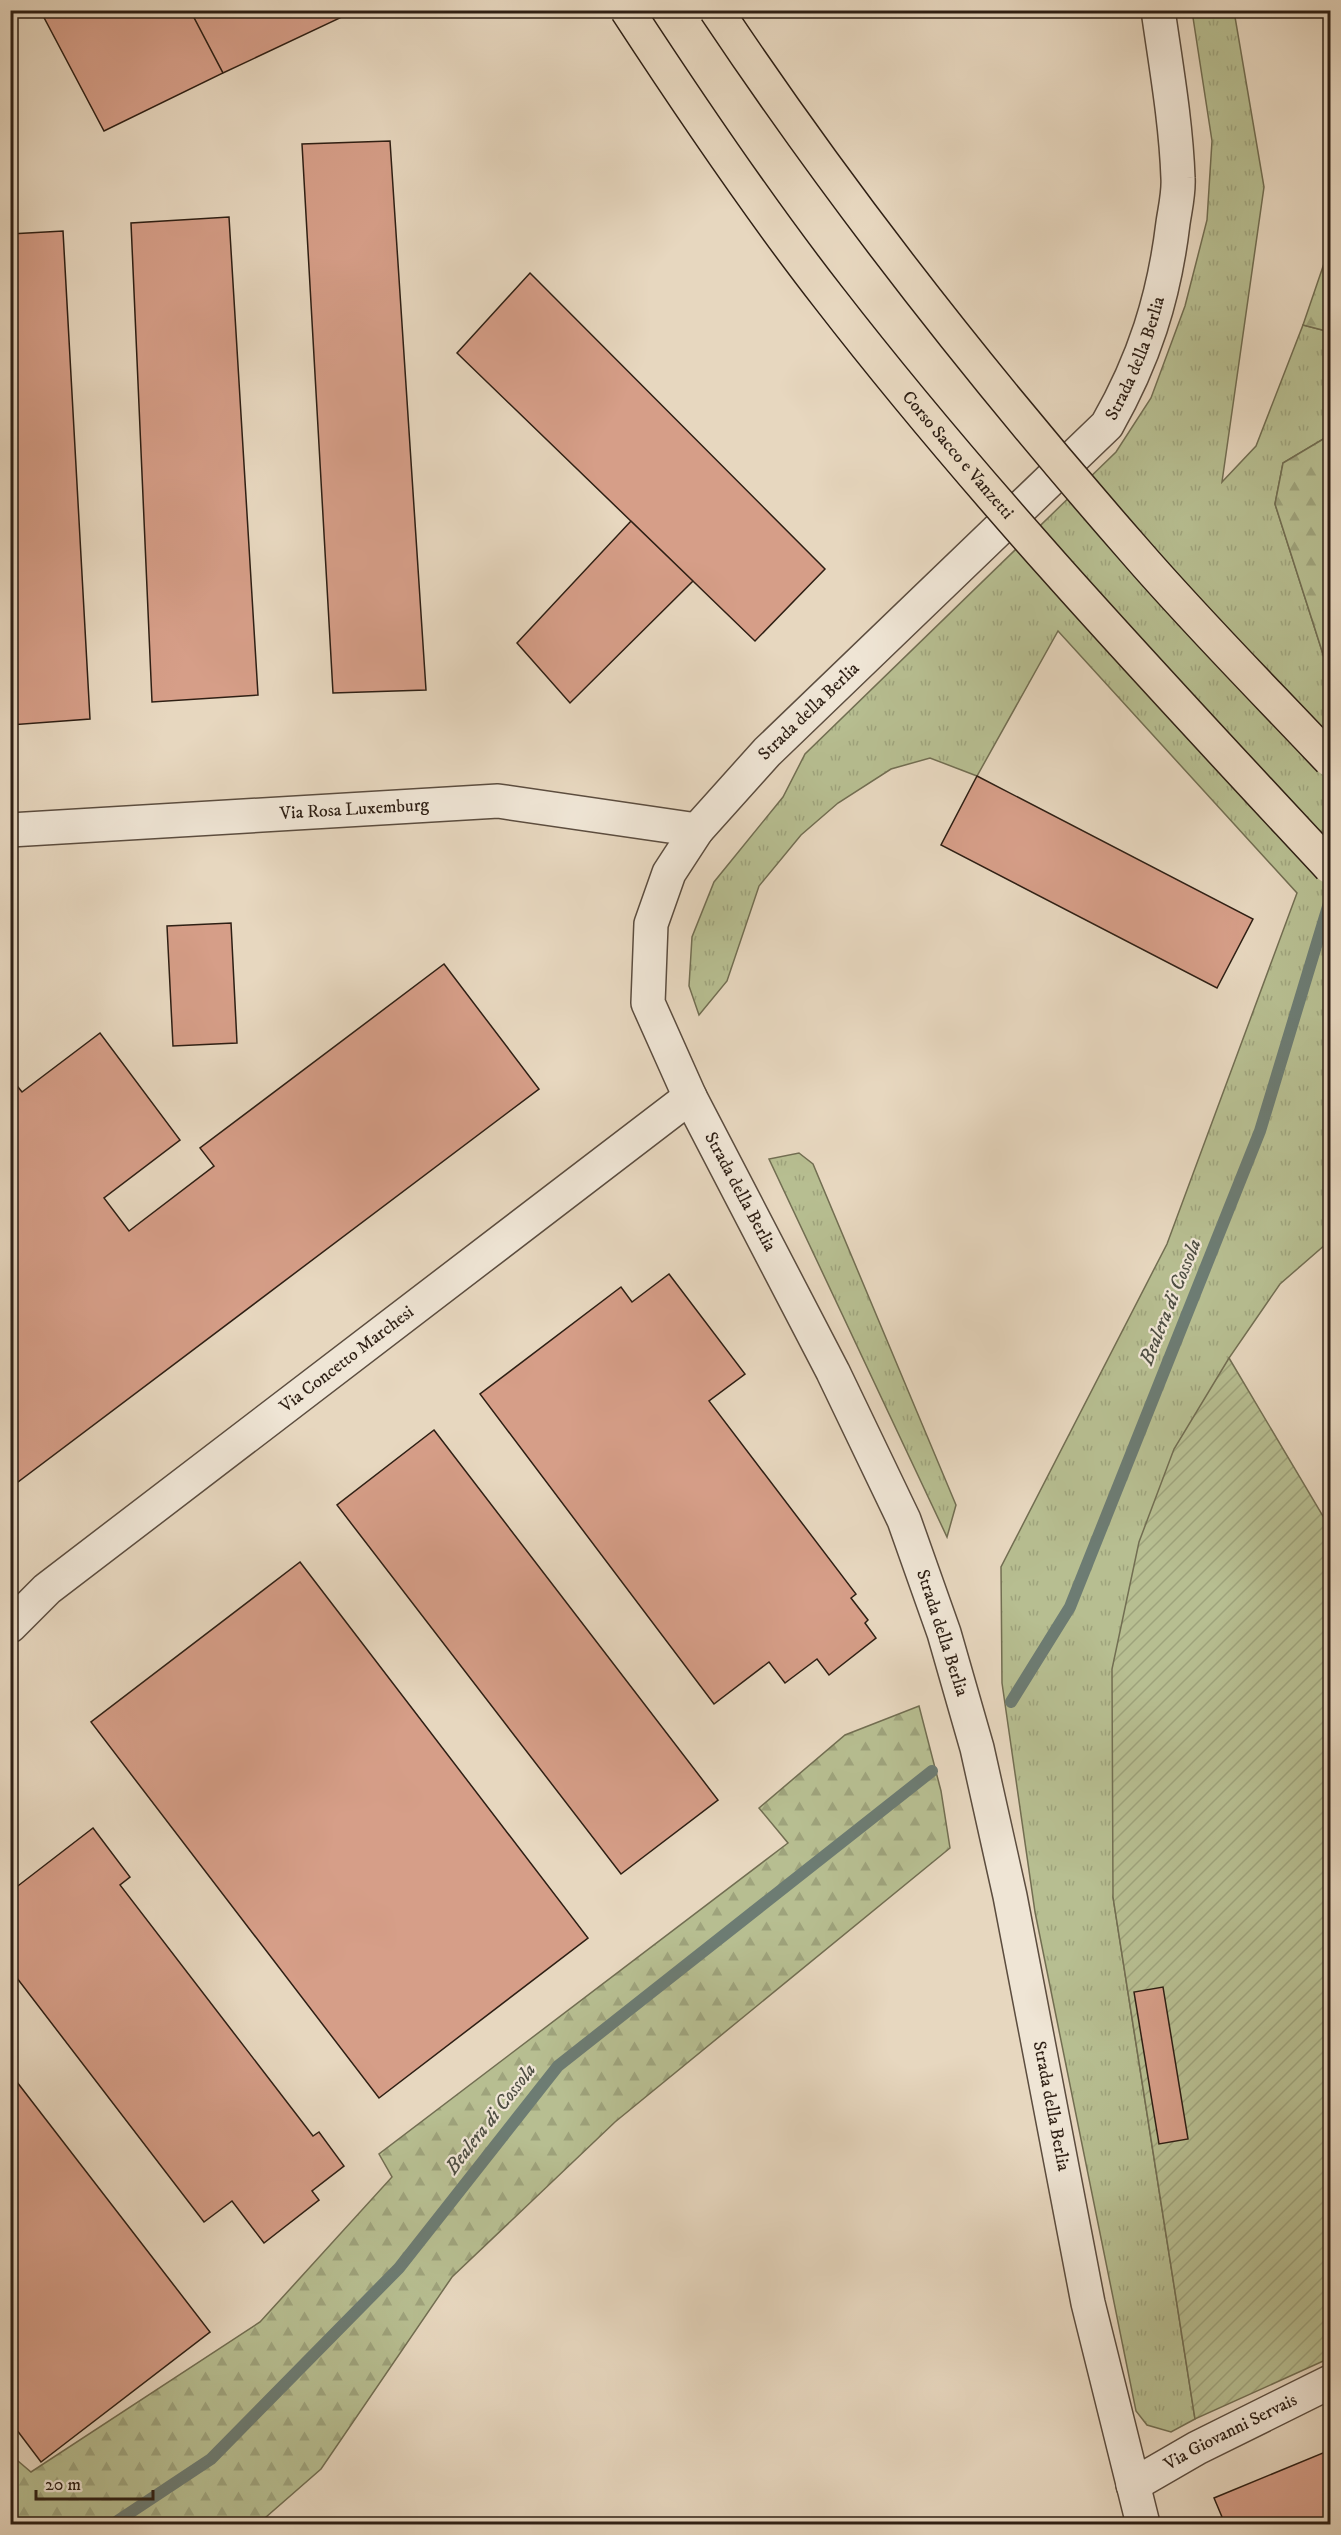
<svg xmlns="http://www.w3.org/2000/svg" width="1341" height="2535" viewBox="0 0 1341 2535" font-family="'IM FELL DW Pica',serif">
<defs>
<pattern id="grass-tufts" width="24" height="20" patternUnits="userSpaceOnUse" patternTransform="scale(1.5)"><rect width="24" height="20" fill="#b7be91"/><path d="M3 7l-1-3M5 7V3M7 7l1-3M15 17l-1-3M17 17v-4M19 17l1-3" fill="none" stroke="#9ea37c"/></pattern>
<pattern id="forest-firs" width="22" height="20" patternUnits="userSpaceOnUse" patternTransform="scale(1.5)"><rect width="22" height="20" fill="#b7be91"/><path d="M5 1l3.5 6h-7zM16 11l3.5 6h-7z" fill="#9ea37c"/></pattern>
<pattern id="garden-furrows" width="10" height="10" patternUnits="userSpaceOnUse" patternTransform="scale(1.5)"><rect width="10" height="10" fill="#b7be91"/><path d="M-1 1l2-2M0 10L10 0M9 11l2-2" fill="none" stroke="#9ea37c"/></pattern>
</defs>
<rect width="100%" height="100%" fill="#e7d7bf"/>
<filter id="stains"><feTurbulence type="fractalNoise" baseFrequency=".00333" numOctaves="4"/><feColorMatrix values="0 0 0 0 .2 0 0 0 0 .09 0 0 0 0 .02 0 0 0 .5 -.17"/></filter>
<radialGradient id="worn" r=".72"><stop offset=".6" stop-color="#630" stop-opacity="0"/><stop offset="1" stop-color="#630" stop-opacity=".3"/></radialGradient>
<path fill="url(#grass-tufts)" stroke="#726e52" stroke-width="1.5" d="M 1192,11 L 1234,11 L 1264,187 L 1222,482 L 1256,446 L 1303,325 L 1330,332 L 1330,435 L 1283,463 L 1275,504 L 1330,676 L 1330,1248 L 1326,1244 L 1280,1284 L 1229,1358 L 1113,1897 L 1195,2419 L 1171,2432 L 1147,2425 L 1136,2411 L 1035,1912 L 1002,1683 L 1001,1567 L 1167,1244 L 1297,893 L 1058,631 L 977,776 L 930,758 L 891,769 L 838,803 L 801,835 L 759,886 L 727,981 L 699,1015 L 689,986 L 692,937 L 714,882 L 783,797 L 805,754 L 1116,452 L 1151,398 L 1185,306 L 1207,220 L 1212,141 Z
M 799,1153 L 813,1164 L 956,1505 L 947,1537 L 769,1159 Z"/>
<path fill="url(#forest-firs)" stroke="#726e52" stroke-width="1.5" d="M 1330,246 L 1330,332 L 1303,325 Z
M 1330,435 L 1330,676 L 1275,504 L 1283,463 Z
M 919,1706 L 941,1791 L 950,1848 L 615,2122 L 452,2277 L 321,2469 L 258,2524 L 11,2524 L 11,2455 L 31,2472 L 260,2322 L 392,2177 L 379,2154 L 788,1843 L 759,1808 L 845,1735 Z"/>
<path fill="url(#garden-furrows)" stroke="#726e52" stroke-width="1.5" d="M 1229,1358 L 1330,1528 L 1330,2358 L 1195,2419 L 1113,1897 L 1112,1669 L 1139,1542 L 1174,1449 Z"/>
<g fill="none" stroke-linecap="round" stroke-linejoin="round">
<path stroke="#6d7c73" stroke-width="12" d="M 1011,1702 L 1070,1607 L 1260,1131 L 1330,900
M 113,2524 L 211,2459 L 399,2268 L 558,2066 L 932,1771"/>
</g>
<path fill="#d69e88" stroke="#2e1f14" stroke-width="1.5" d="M 40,10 L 190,10 L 223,73 L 104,131 Z
M 190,10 L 339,10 L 342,17 L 223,73 Z
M 390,141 L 426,690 L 333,693 L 302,144 Z
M 229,217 L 258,695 L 152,702 L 131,223 Z
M 63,231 L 90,719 L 10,725 L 10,234 Z
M 530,273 L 825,569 L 755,641 L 457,353 Z
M 631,521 L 693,581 L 570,703 L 517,643 Z
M 977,776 L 1253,919 L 1217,988 L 941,845 Z
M 231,923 L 237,1043 L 173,1046 L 167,926 Z
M 444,964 L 539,1089 L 10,1488 L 10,1077 L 22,1092 L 100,1033 L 180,1140 L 104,1198 L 129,1231 L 214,1166 L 200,1148 Z
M 669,1274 L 745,1374 L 709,1401 L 856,1594 L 851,1598 L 868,1620 L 865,1623 L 876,1638 L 829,1675 L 817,1659 L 785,1683 L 769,1662 L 714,1704 L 480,1394 L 621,1287 L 632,1302 Z
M 434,1430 L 718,1800 L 621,1874 L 337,1505 Z
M 300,1562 L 588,1938 L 379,2098 L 91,1722 Z
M 93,1828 L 130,1877 L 120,1885 L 313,2136 L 319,2132 L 344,2166 L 312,2191 L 319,2200 L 264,2243 L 232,2201 L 204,2222 L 10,1969 L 10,1892 Z
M 1330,1986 L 1330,2014 L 1324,1988 Z
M 1163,1987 L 1188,2139 L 1159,2144 L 1134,1992 Z
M 10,2073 L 210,2332 L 41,2462 L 10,2421 Z
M 1330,2450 L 1330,2524 L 1225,2524 L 1214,2498 Z"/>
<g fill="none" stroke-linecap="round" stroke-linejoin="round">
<defs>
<g id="minor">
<path id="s1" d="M 10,830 L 498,801 L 697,830"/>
<path id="s2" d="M 10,1626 L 47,1589 L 690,1097"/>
<path id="s3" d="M 1133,2485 L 1197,2448 L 1330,2382"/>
<path id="s4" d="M 1143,2524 L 1088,2303 L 1010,1896 L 977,1748 L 944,1633 L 904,1520 L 833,1372 L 690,1097 L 648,1003 L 651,924 L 669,873 L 697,830 L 767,752 L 1107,425 C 1144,360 1164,298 1173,223 C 1175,209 1179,193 1178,178 C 1176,122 1166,66 1158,10"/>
</g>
</defs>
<use href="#minor" stroke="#5c4d3f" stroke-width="36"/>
<use href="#minor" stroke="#efe5d5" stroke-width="33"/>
<defs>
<g id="major-bridge">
<path id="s5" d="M 627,10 C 691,108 757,206 829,298 C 984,498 1158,682 1330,867"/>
<path d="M 716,10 C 843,200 984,379 1134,550 C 1197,623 1265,691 1330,760"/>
</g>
</defs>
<use href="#major-bridge" stroke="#2e1f14" stroke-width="36" stroke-linecap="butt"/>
<use href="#major-bridge" stroke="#e7d7bf" stroke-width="33"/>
</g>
<g text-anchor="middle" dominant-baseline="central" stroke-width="4.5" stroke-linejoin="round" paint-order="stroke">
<g font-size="18" fill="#2e1f14" stroke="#efe5d5">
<text stroke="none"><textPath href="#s4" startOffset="2444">Strada della Berlia</textPath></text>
<text stroke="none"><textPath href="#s5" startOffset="555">Corso Sacco e Vanzetti</textPath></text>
<text stroke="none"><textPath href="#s4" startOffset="1958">Strada della Berlia</textPath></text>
<text stroke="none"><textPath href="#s1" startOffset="345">Via Rosa Luxemburg</textPath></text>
<text transform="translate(740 1192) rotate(62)">Strada della Berlia</text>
<text stroke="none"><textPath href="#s2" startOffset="430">Via Concetto Marchesi</textPath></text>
<text transform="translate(942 1633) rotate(72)">Strada della Berlia</text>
<text transform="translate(1051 2106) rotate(79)">Strada della Berlia</text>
<text stroke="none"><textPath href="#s3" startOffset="111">Via Giovanni Servais</textPath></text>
</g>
<g font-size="20" font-style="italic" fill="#4e4e43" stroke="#efe5d5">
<text transform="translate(1171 1302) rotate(-68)">Bealera di Cossola</text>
<text transform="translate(491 2119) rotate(-52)">Bealera di Cossola</text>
</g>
</g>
<rect width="1341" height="2535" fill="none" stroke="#e7d7bf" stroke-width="36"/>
<rect x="12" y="12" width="1317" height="2511" fill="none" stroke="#2e1f14" stroke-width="3"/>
<rect x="18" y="18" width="1305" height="2499" fill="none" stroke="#2e1f14" stroke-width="1.5"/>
<path d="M36 2490v9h117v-9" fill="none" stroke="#2e1f14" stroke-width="3"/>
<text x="45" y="2490" font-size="18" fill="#2e1f14" stroke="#efe5d5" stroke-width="4.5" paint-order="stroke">20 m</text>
<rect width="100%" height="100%" filter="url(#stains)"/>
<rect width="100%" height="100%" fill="url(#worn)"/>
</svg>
